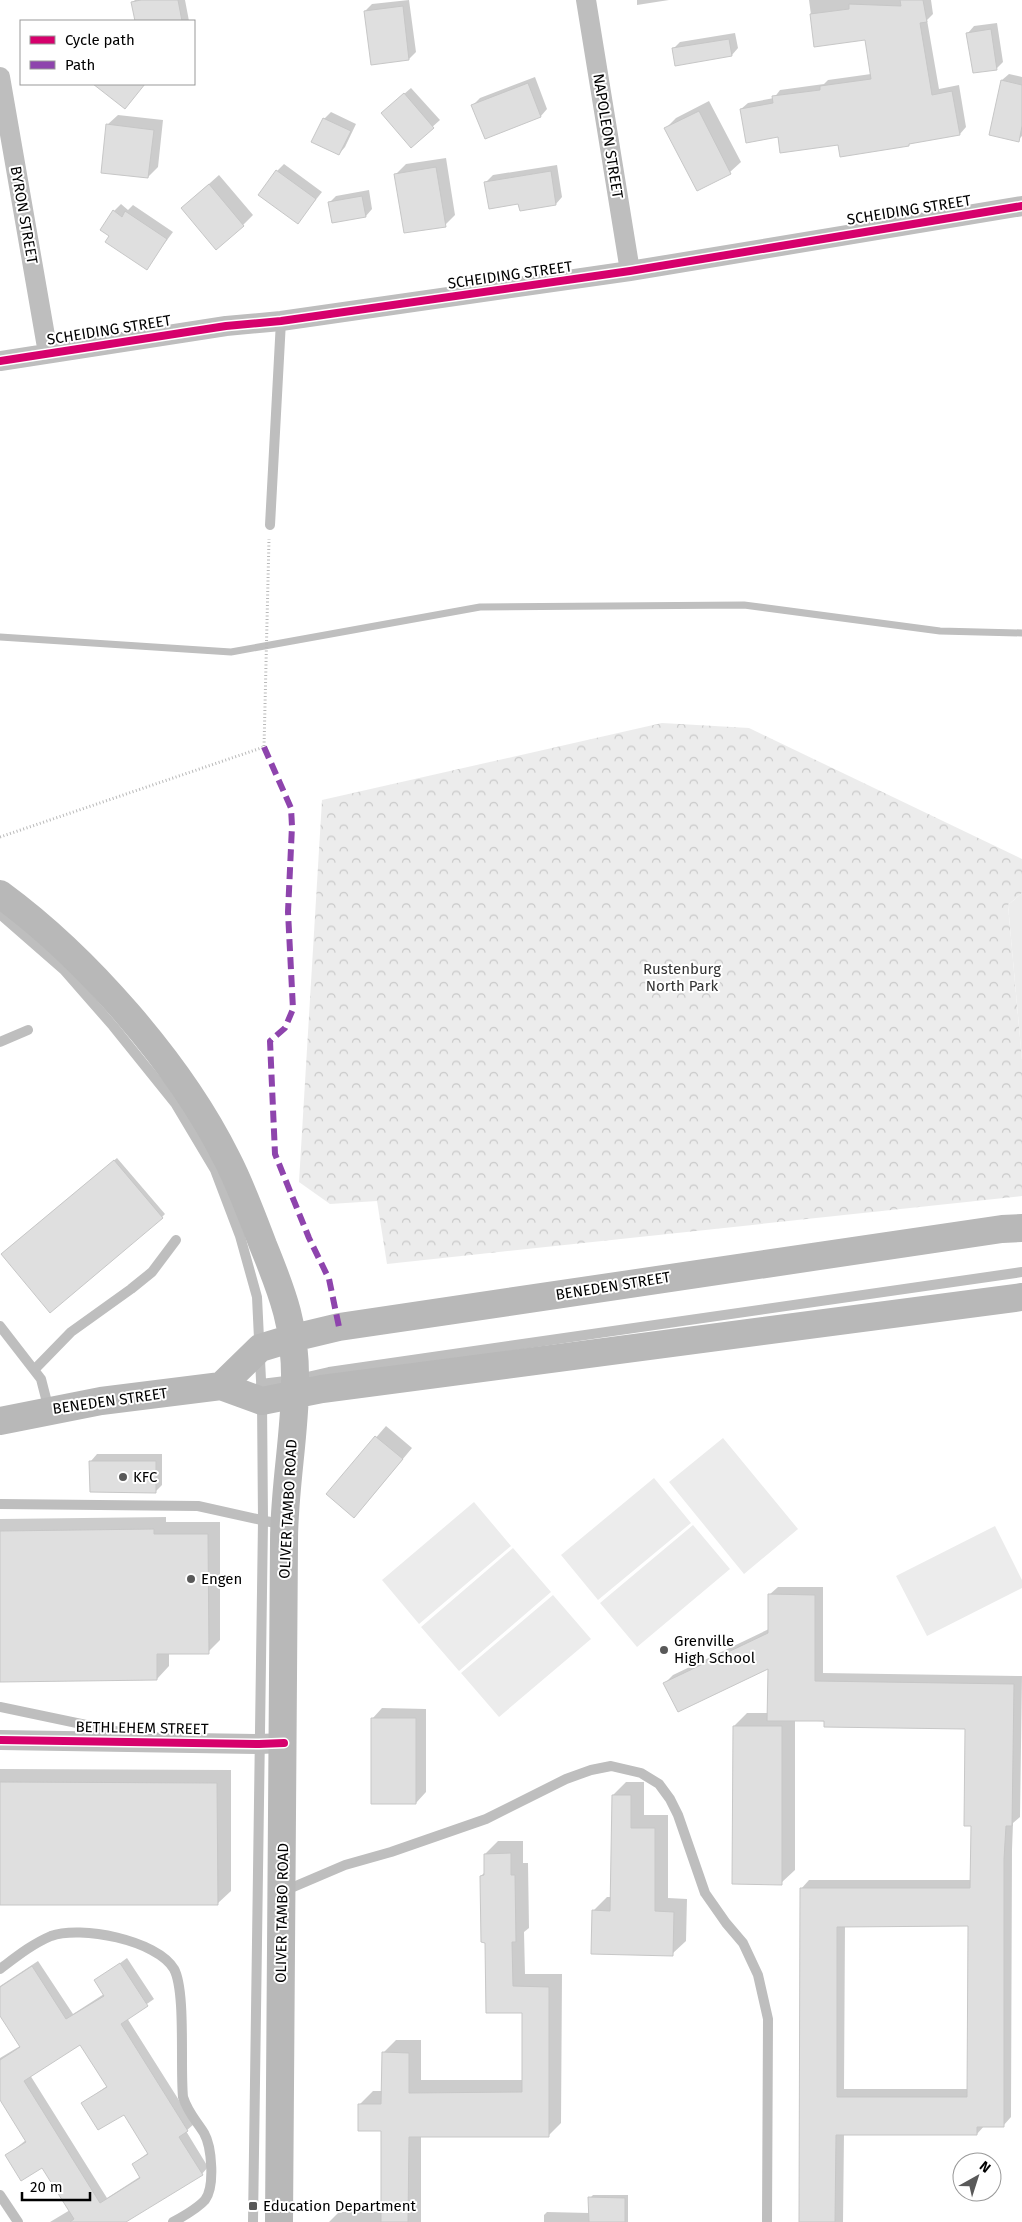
<svg xmlns="http://www.w3.org/2000/svg" width="1022" height="2222" viewBox="0 0 1022 2222" font-family="'Fira Sans',sans-serif">
<defs>
<pattern id="park-crowns" width="20" height="18" patternUnits="userSpaceOnUse" patternTransform="scale(1.25)"><rect width="20" height="18" fill="#ececec"/><path d="M2 6a3 3 0 1 1 6 0M12 15a3 3 0 1 1 6 0" fill="none" stroke="#c9c9c9"/></pattern>
</defs>
<rect width="100%" height="100%" fill="#fff"/>
<path fill="url(#park-crowns)" d="M 662,723 L 749,728 L 1022,859 L 1022,893 L 1008,905 L 1022,1060 L 1022,1196 L 387,1264 L 377,1201 L 330,1204 L 299,1182 L 322,800 Z"/>
<path fill="#ececec" d="M 1022,893 L 1022,1060 L 1008,905 Z
M 723,1438 L 798,1529 L 744,1574 L 669,1482 Z
M 654,1478 L 691,1523 L 598,1600 L 561,1555 Z
M 474,1502 L 511,1546 L 419,1624 L 382,1580 Z
M 693,1525 L 730,1569 L 637,1647 L 600,1603 Z
M 995,1526 L 1022,1580 L 1022,1588 L 927,1636 L 896,1576 Z
M 513,1548 L 551,1592 L 459,1671 L 421,1627 Z
M 553,1595 L 591,1639 L 499,1717 L 461,1673 Z"/>
<path fill="#0003" fill-rule="evenodd" d="M 135,0 L 185,0 L 189,21 L 136,21 L 133,2 Z
M 409,0 L 416,52 L 409,59 L 365,11 L 372,4 Z
M 637,0 L 669,0 L 637,5 Z
M 809,0 L 931,0 L 933,14 L 927,20 L 939,89 L 959,85 L 966,127 L 960,134 L 911,142 L 909,145 L 839,143 L 779,136 L 741,109 L 748,103 L 774,98 L 780,90 L 824,84 L 828,80 L 871,74 L 867,39 L 815,45 Z
M 997,23 L 1003,62 L 997,68 L 968,33 L 974,26 Z
M 735,33 L 738,48 L 732,55 L 673,49 L 680,42 Z
M 1009,74 L 1022,77 L 1022,136 L 1018,140 L 991,134 L 1002,80 Z
M 535,77 L 547,109 L 541,116 L 473,105 L 480,98 Z
M 411,88 L 440,120 L 411,146 L 389,107 Z
M 709,101 L 741,162 L 730,172 L 698,189 L 666,128 L 676,118 Z
M 331,112 L 356,124 L 345,147 L 339,154 L 324,119 Z
M 118,115 L 163,120 L 158,167 L 148,177 L 107,125 Z
M 446,158 L 455,215 L 445,225 L 396,174 L 406,164 Z
M 284,164 L 322,192 L 298,222 L 277,171 Z
M 557,165 L 562,197 L 556,204 L 486,182 L 493,175 Z
M 219,175 L 253,215 L 243,225 L 182,208 Z
M 369,190 L 372,209 L 366,216 L 329,203 L 336,196 Z
M 121,204 L 128,210 L 133,205 L 173,232 L 146,268 L 111,235 L 114,211 Z
M 117,1158 L 165,1214 L 162,1217 L 5,1251 Z
M 386,1426 L 412,1448 L 364,1506 L 327,1494 Z
M 97,1454 L 162,1454 L 162,1485 L 156,1491 L 91,1461 Z
M 166,1517 L 166,1522 L 220,1522 L 220,1640 L 208,1652 L 169,1653 L 169,1666 L 157,1679 L 0,1681 L 0,1519 Z
M 778,1587 L 823,1587 L 823,1673 L 1022,1676 L 1020,1817 L 1013,1823 L 1012,1850 L 1011,2117 L 1003,2126 L 985,2125 L 977,2134 L 844,2134 L 843,2222 L 800,2222 L 801,1889 L 809,1880 L 971,1880 L 972,1824 L 966,1728 L 795,1720 L 795,1870 L 781,1883 L 734,1726 L 747,1713 L 768,1713 L 769,1667 L 665,1683 L 673,1675 L 769,1629 L 769,1595 ZM 845,1925 L 969,1925 L 968,2089 L 844,2089 Z
M 382,1708 L 426,1709 L 426,1792 L 416,1803 L 372,1719 Z
M 0,1769 L 231,1770 L 231,1891 L 217,1904 L 0,1903 Z
M 626,1782 L 644,1782 L 644,1815 L 668,1815 L 668,1898 L 687,1899 L 686,1941 L 672,1954 L 593,1911 L 607,1897 L 612,1897 L 613,1795 Z
M 498,1841 L 523,1841 L 523,1863 L 528,1863 L 529,1928 L 524,1932 L 525,1974 L 562,1974 L 561,2123 L 548,2136 L 421,2136 L 421,2222 L 329,2222 L 339,2212 L 383,2212 L 383,2130 L 360,2104 L 373,2091 L 383,2091 L 383,2053 L 396,2040 L 421,2040 L 421,2080 L 523,2080 L 524,2012 L 488,1963 L 481,1876 L 485,1872 L 485,1854 Z
M 127,1958 L 154,1999 L 127,2018 L 194,2124 L 186,2131 L 208,2167 L 202,2174 L 124,2222 L 50,2222 L 70,2210 L 42,2166 L 6,2156 L 26,2140 L 0,2098 L 0,2058 L 20,2046 L 0,2014 L 0,1986 L 38,1961 L 73,2014 L 104,1994 L 96,1981 ZM 81,2044 L 107,2086 L 83,2103 L 124,2113 L 149,2152 L 133,2164 L 141,2176 L 107,2198 L 30,2075 Z
M 593,2195 L 628,2195 L 628,2222 L 544,2222 L 544,2215 L 547,2212 L 590,2213 L 590,2198 Z"/>
<g fill="none" stroke-linecap="round" stroke-linejoin="round">
<path stroke="#bfbfbf" stroke-width="7" d="M 0,637 L 231,652 L 480,607 L 744,605 L 940,631 L 1022,633"/>
</g>
<path fill="#dfdfdf" stroke="#c7c7c7" fill-rule="evenodd" d="M 141,0 L 178,0 L 182,21 L 135,21 L 131,2 Z
M 900,0 L 923,0 L 927,22 L 920,23 L 932,95 L 952,91 L 960,135 L 909,144 L 909,146 L 840,157 L 838,145 L 780,153 L 778,137 L 746,143 L 740,109 L 773,103 L 772,96 L 820,90 L 820,86 L 871,79 L 865,40 L 814,47 L 810,14 L 849,9 L 849,4 L 901,6 Z
M 403,6 L 409,60 L 371,65 L 364,11 Z
M 991,29 L 997,70 L 973,73 L 966,33 Z
M 729,39 L 732,56 L 675,66 L 672,48 Z
M 1001,80 L 1022,85 L 1022,126 L 1019,142 L 989,135 Z
M 528,83 L 541,117 L 485,139 L 471,105 Z
M 93,84 L 145,84 L 125,109 Z
M 404,93 L 434,128 L 411,148 L 381,113 Z
M 699,111 L 731,174 L 697,191 L 664,128 Z
M 323,118 L 351,131 L 339,155 L 311,142 Z
M 106,124 L 154,130 L 148,178 L 101,173 Z
M 436,167 L 446,227 L 404,233 L 394,174 Z
M 276,170 L 316,199 L 298,224 L 258,195 Z
M 551,171 L 556,205 L 520,211 L 518,204 L 489,209 L 484,182 Z
M 209,184 L 244,226 L 216,250 L 181,208 Z
M 362,196 L 366,217 L 332,223 L 328,202 Z
M 113,210 L 122,217 L 125,211 L 167,239 L 147,270 L 105,242 L 109,236 L 100,230 Z
M 114,1160 L 163,1218 L 50,1313 L 1,1254 Z
M 375,1436 L 403,1459 L 354,1518 L 326,1494 Z
M 89,1461 L 156,1461 L 156,1493 L 90,1492 Z
M 154,1529 L 154,1534 L 208,1534 L 209,1654 L 157,1654 L 157,1680 L 0,1682 L 0,1531 Z
M 768,1594 L 815,1595 L 815,1681 L 1014,1684 L 1012,1826 L 1006,1826 L 1004,1859 L 1004,2127 L 977,2127 L 977,2135 L 836,2135 L 835,2222 L 799,2222 L 800,1888 L 970,1888 L 971,1826 L 964,1826 L 965,1729 L 824,1727 L 824,1721 L 767,1721 L 768,1669 L 678,1712 L 663,1683 L 768,1633 ZM 968,1926 L 967,2097 L 837,2097 L 837,1927 Z
M 371,1718 L 416,1718 L 416,1804 L 371,1804 Z
M 733,1726 L 782,1726 L 782,1885 L 732,1884 Z
M 0,1782 L 217,1783 L 218,1905 L 0,1905 Z
M 612,1795 L 631,1795 L 631,1828 L 655,1828 L 655,1911 L 674,1912 L 673,1956 L 591,1954 L 592,1910 L 610,1911 Z
M 511,1853 L 511,1875 L 515,1875 L 516,1942 L 512,1942 L 513,1986 L 549,1987 L 549,2137 L 409,2137 L 408,2222 L 381,2222 L 381,2131 L 358,2131 L 358,2104 L 381,2104 L 382,2052 L 409,2053 L 409,2093 L 522,2092 L 522,2013 L 486,2013 L 485,1943 L 481,1942 L 480,1876 L 484,1875 L 484,1854 Z
M 120,1963 L 148,2006 L 121,2024 L 188,2131 L 179,2137 L 203,2175 L 126,2222 L 70,2222 L 74,2219 L 42,2168 L 21,2181 L 5,2155 L 26,2142 L 0,2100 L 0,2060 L 20,2047 L 0,2016 L 0,1987 L 32,1966 L 66,2019 L 104,1996 L 94,1980 ZM 80,2045 L 107,2087 L 81,2103 L 98,2130 L 124,2115 L 148,2154 L 132,2164 L 140,2178 L 100,2203 L 24,2081 Z
M 588,2197 L 625,2198 L 625,2222 L 589,2222 Z"/>
<g fill="none" stroke-linecap="round" stroke-linejoin="round">
<path stroke="#b9b9b9" stroke-width="3" stroke-dasharray="1 2.5" stroke-linecap="butt" d="M 0,837 L 264,747 L 269,539"/>
<path stroke="#bebebe" stroke-width="10" d="M 270,525 L 281,321
M 0,914 L 64,970 L 113,1026 L 175,1103 L 215,1170 L 240,1236 L 257,1297 L 262,1401 L 263,1521 L 253,2222
M 0,1042 L 28,1030
M 0,1326 L 41,1379 L 49,1410
M 34,1370 L 71,1332 L 131,1289 L 152,1272 L 176,1240
M 261,1384 L 294,1380 L 329,1372 L 1022,1272
M 0,1504 L 198,1506 L 284,1525
M 0,1707 L 134,1735
M 284,1891 L 345,1865 L 391,1852 L 486,1819 L 566,1779 L 591,1770 L 611,1766 L 641,1773 L 659,1784 L 670,1799 L 678,1815 L 705,1893 L 726,1923 L 743,1943 L 758,1975 L 768,2019 L 767,2222
M 0,1969 C 16,1957 32,1944 51,1936 C 80,1925 157,1940 174,1969 C 186,1991 180,2067 183,2097 C 188,2113 196,2120 204,2133 C 212,2147 215,2187 205,2200 C 197,2209 184,2216 173,2222
M 0,2195 L 18,2222"/>
<path stroke="#bebebe" stroke-width="20" d="M 586,0 L 630,271
M 0,77 L 48,353
M 0,361 L 226,326 L 281,321 L 630,271 L 1022,206
M 0,1740 L 259,1744 L 284,1743"/>
<path stroke="#b8b8b8" stroke-width="28" d="M 0,894 C 86,957 180,1064 227,1159 C 241,1186 252,1216 263,1245 C 272,1267 281,1289 287,1312 C 307,1386 284,1466 284,1541 C 283,1768 281,1995 279,2222
M 221,1386 L 260,1348 L 293,1338 L 339,1327 L 1002,1229 L 1022,1228
M 0,1421 L 101,1401 L 221,1386 L 262,1401 L 322,1389 L 1022,1297"/>
<path stroke="#8e44ad" stroke-width="6" stroke-dasharray="12 6" stroke-linecap="butt" d="M 264,747 L 291,808 L 292,826 L 288,912 L 293,1009 L 285,1028 L 270,1041 L 275,1154 L 309,1238 L 329,1279 L 339,1327"/>
<defs>
<path id="cycleway" d="M 0,361 L 226,326 L 281,321 L 630,271 L 1022,206
M 0,1740 L 259,1744 L 284,1743"/>
</defs>
<use href="#cycleway" stroke="#fff" stroke-width="11"/>
<use href="#cycleway" stroke="#d6006c" stroke-width="8"/>
</g>
<g fill="#595959" stroke="#fff" stroke-width="2">
<circle cx="123" cy="1477" r="5"/>
<circle cx="191" cy="1579" r="5"/>
<circle cx="664" cy="1650" r="5"/>
<rect x="248" y="2201" width="10" height="10" rx="2.5"/>
</g>
<g text-anchor="middle" dominant-baseline="central" stroke-width="4" stroke-linejoin="round" paint-order="stroke">
<g font-size="15" fill="#000" stroke="#fff">
<text transform="translate(608 136) rotate(81)">NAPOLEON STREET</text>
<text transform="translate(909 210) rotate(-9)">SCHEIDING STREET</text>
<text transform="translate(24 215) rotate(80)">BYRON STREET</text>
<text transform="translate(510 275) rotate(-8)">SCHEIDING STREET</text>
<text transform="translate(109 330) rotate(-9)">SCHEIDING STREET</text>
<text transform="translate(613 1286) rotate(-9)">BENEDEN STREET</text>
<text transform="translate(110 1401) rotate(-8)">BENEDEN STREET</text>
<text transform="translate(288 1509) rotate(-87)">OLIVER TAMBO ROAD</text>
<text transform="translate(142 1728) rotate(1)">BETHLEHEM STREET</text>
<text transform="translate(282 1913) rotate(-89)">OLIVER TAMBO ROAD</text>
</g>
<g font-size="15" fill="#333" stroke="#fff">
<text x="682" y="969">Rustenburg<tspan x="682" dy="17">North Park</tspan></text>
</g>
<g font-size="15" fill="#000" stroke="#fff" text-anchor="start">
<text x="133" y="1477">KFC</text>
<text x="201" y="1579">Engen</text>
<text x="674" y="1641">Grenville<tspan x="674" dy="17">High School</tspan></text>
<text x="263" y="2206">Education Department</text>
</g>
</g>
<rect x="20" y="20" width="175" height="65" fill="#ffffff" stroke="#999999"/>
<rect x="30" y="36" width="25" height="8" fill="#d6006c" stroke="#999999"/>
<text x="65" y="45" font-size="15" fill="#000000">Cycle path</text>
<rect x="30" y="61" width="25" height="8" fill="#8e44ad" stroke="#999999"/>
<text x="65" y="70" font-size="15" fill="#000000">Path</text>
<g transform="translate(977 2177) rotate(39)"><circle r="24" fill="#ffffff" stroke="#999999"/>
<path d="M0-4L9 19L0 12L-9 19Z" fill="#595959"/>
<text y="-8" font-size="14" font-weight="bold" text-anchor="middle" fill="#000000">N</text>
</g>
<path d="M22 2192v8h68v-8" fill="none" stroke="#000000" stroke-width="2.5"/>
<text x="30" y="2192" font-size="15" fill="#000000" stroke="#ffffff" stroke-width="4" paint-order="stroke">20 m</text>
</svg>
